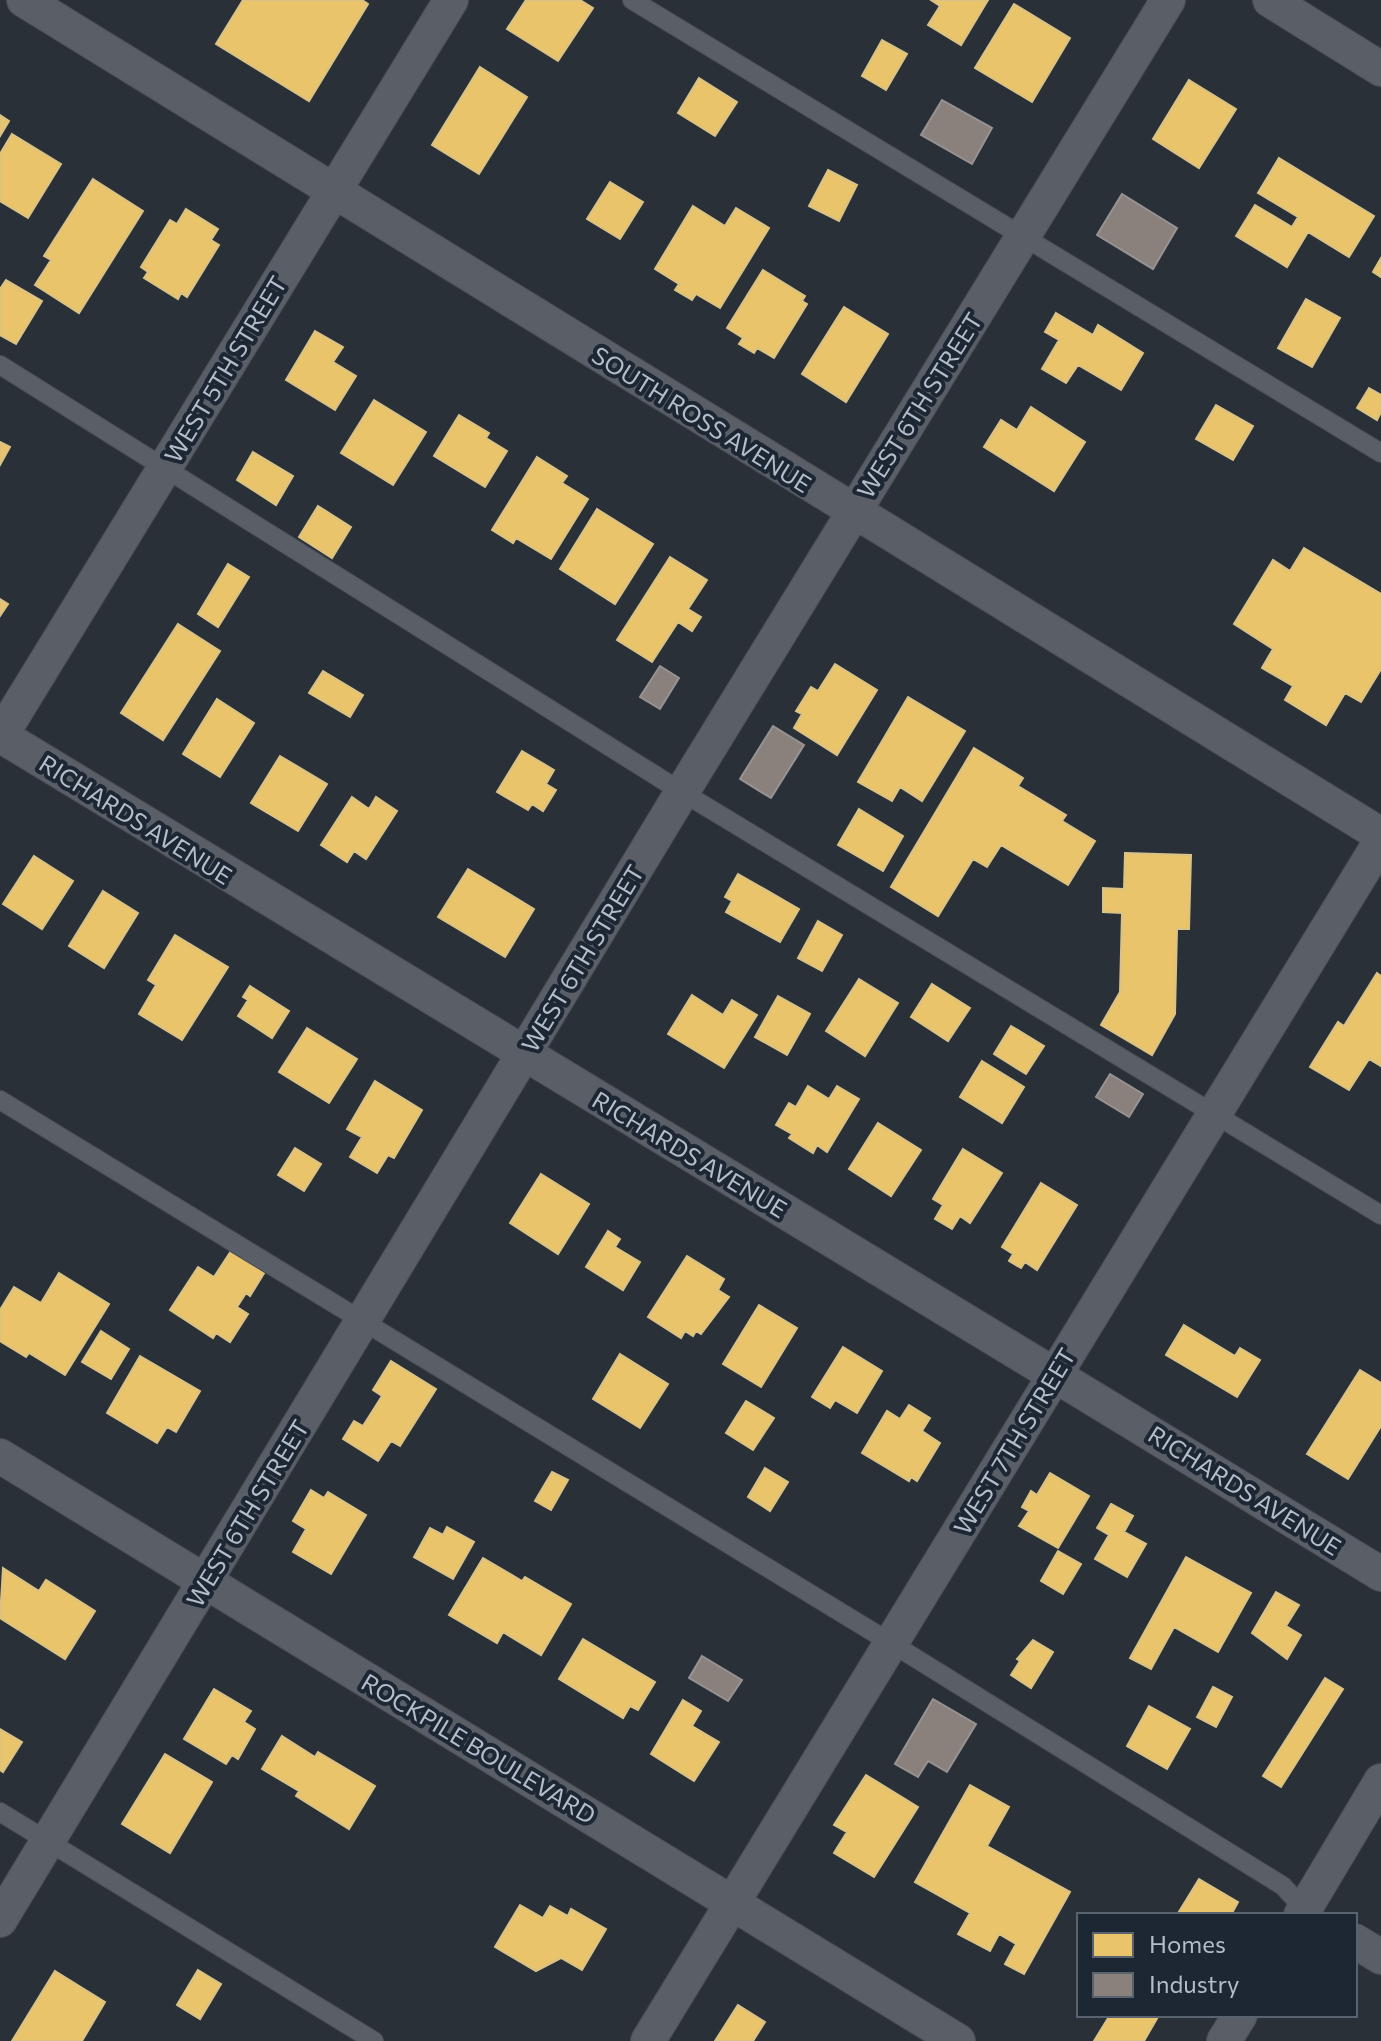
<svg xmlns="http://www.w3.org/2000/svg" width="1381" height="2041" viewBox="0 0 1381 2041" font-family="Commissioner,sans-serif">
<rect width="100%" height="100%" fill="#2a3038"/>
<path fill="#e9c46a" stroke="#d9c286" stroke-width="2" d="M 243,0 L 362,0 L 368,4 L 309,101 L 216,44 Z
M 526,0 L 580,0 L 593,8 L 558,61 L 507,29 Z
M 931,0 L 988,0 L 961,45 L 928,25 L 940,6 Z
M 1014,4 L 1070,38 L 1032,102 L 975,68 Z
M 882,40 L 907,54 L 886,90 L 862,76 Z
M 480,67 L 527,97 L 479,174 L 432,145 Z
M 699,78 L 737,102 L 715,136 L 678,113 Z
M 1189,80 L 1236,109 L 1199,168 L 1153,139 Z
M 0,115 L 9,121 L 0,136 Z
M 12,134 L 61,164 L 28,218 L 0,201 L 0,154 Z
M 1279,158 L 1374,216 L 1349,257 L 1308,232 L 1287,267 L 1236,236 L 1255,205 L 1292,227 L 1298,217 L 1258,193 Z
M 828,170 L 857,185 L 839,221 L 809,206 Z
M 93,179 L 143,211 L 79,313 L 35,285 L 51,260 L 44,256 Z
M 610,182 L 643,202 L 620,239 L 587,219 Z
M 693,206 L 725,226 L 736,208 L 769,228 L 720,308 L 696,294 L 692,300 L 675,290 L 679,284 L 655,269 Z
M 186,209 L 218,229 L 211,240 L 219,245 L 187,297 L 181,293 L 178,299 L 144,278 L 148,272 L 141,267 L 170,220 L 177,224 Z
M 1381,258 L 1381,277 L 1373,272 Z
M 763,270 L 805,296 L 802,301 L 807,304 L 774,358 L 757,348 L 754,353 L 739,344 L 743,338 L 727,328 Z
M 6,280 L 42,301 L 16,344 L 0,335 L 0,289 Z
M 1306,299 L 1340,318 L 1312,367 L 1278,348 Z
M 844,307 L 888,334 L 846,402 L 802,374 Z
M 1056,313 L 1093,335 L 1098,325 L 1143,353 L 1121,390 L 1078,365 L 1066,383 L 1042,369 L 1059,340 L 1045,332 Z
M 315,331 L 343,347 L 333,362 L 356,376 L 335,410 L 286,380 Z
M 1369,388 L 1381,395 L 1381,412 L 1377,420 L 1357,408 Z
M 374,400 L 426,432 L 393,485 L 341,453 Z
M 1216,405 L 1253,426 L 1233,460 L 1196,439 Z
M 1031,407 L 1085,442 L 1054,491 L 984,447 L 1001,420 L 1017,430 Z
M 459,415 L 489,433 L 486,438 L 507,451 L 485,487 L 434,456 Z
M 0,442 L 10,447 L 0,465 Z
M 253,452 L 293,476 L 276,505 L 237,480 Z
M 537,457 L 567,476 L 562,483 L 588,499 L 551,559 L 516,538 L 513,543 L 492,530 Z
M 318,506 L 351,527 L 332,558 L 299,537 Z
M 597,509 L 653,544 L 615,604 L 560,569 Z
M 1304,548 L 1381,594 L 1381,669 L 1361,702 L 1345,693 L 1326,725 L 1285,700 L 1293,686 L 1262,668 L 1273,649 L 1234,624 L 1273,560 L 1290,571 Z
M 670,557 L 707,580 L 688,609 L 701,617 L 692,631 L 678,622 L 652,662 L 617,640 Z
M 228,564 L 249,577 L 218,627 L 198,614 Z
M 0,599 L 8,604 L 0,616 Z
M 178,624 L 220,651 L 163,740 L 121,713 Z
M 835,664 L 877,690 L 837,755 L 794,728 L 802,714 L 796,711 L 811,687 L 818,691 Z
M 323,671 L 363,695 L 350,717 L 309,693 Z
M 908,697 L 965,731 L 922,801 L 900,787 L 892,801 L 858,782 Z
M 217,699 L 254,723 L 220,777 L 183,754 Z
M 974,748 L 1023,778 L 1018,786 L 1066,815 L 1062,821 L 1095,841 L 1068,885 L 1001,845 L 987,867 L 973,859 L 938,916 L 891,887 Z
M 522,751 L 554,770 L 546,784 L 556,790 L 543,811 L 532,804 L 528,810 L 497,792 Z
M 280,756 L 327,784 L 298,831 L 251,803 Z
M 352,797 L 369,809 L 376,797 L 397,811 L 366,859 L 354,851 L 347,862 L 321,845 Z
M 859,809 L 903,836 L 883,871 L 838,845 Z
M 1125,853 L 1191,855 L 1189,929 L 1177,929 L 1175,1014 L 1152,1055 L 1101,1025 L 1120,992 L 1122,913 L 1103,912 L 1103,888 L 1124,889 Z
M 34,856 L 73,881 L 42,929 L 3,904 Z
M 468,869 L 534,909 L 505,957 L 438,917 Z
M 738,874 L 799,909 L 780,942 L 726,912 L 732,901 L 725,897 Z
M 103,891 L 138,913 L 104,968 L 69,946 Z
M 818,921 L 842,935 L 822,971 L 798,958 Z
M 175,935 L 228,967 L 182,1040 L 139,1014 L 156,985 L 148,980 Z
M 1377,973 L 1381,976 L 1381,1066 L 1369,1059 L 1349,1090 L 1310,1067 L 1338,1022 L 1344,1026 Z
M 859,979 L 898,1003 L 865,1056 L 826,1031 Z
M 932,984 L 970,1008 L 948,1041 L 911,1017 Z
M 250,986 L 289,1011 L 272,1038 L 238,1016 L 248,1000 L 243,997 Z
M 692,995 L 723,1015 L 732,1000 L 757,1015 L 724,1068 L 668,1034 Z
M 778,996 L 810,1014 L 787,1055 L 755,1037 Z
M 1011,1026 L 1044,1046 L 1026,1074 L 994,1054 Z
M 307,1028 L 357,1059 L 329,1103 L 279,1072 Z
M 982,1061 L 1024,1087 L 1002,1123 L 960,1097 Z
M 375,1081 L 422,1110 L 394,1158 L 388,1155 L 377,1173 L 350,1157 L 362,1137 L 347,1129 Z
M 808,1086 L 829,1099 L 837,1086 L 859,1099 L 827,1152 L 817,1145 L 813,1153 L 789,1138 L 792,1134 L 776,1125 L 789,1103 L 796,1107 Z
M 878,1123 L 921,1150 L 891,1196 L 849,1169 Z
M 295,1148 L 321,1164 L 304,1191 L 278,1175 Z
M 963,1149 L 1002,1173 L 970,1223 L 960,1216 L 952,1229 L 935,1219 L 943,1205 L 933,1199 Z
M 541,1174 L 589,1204 L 558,1254 L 510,1223 Z
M 1041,1183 L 1077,1205 L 1037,1270 L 1025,1262 L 1021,1268 L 1009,1261 L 1013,1254 L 1002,1247 Z
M 608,1231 L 620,1239 L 615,1247 L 640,1262 L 623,1290 L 586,1267 Z
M 233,1248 L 266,1270 L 250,1296 L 246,1293 L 237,1307 L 248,1314 L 230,1342 L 216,1333 L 213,1338 L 170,1310 L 198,1267 L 214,1277 Z
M 687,1256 L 724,1279 L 718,1290 L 729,1297 L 701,1334 L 696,1331 L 693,1336 L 685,1331 L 681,1338 L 648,1317 Z
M 59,1273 L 109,1304 L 65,1375 L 29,1353 L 26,1357 L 0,1341 L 0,1310 L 14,1287 L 41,1303 Z
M 759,1305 L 797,1328 L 761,1387 L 723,1364 Z
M 1184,1325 L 1235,1356 L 1240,1348 L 1260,1360 L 1237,1397 L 1166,1355 Z
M 101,1331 L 129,1349 L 111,1379 L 82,1362 Z
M 843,1347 L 882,1371 L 857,1413 L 835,1400 L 830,1408 L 812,1397 Z
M 620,1354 L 668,1384 L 640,1428 L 593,1399 Z
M 140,1356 L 200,1391 L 176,1432 L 167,1427 L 157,1443 L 107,1413 Z
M 391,1361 L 436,1389 L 400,1446 L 391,1441 L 378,1461 L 343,1439 L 354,1421 L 363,1426 L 382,1396 L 373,1390 Z
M 1360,1370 L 1381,1383 L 1381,1426 L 1348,1479 L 1307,1454 Z
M 746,1401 L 774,1418 L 753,1450 L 726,1433 Z
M 909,1405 L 930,1418 L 922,1431 L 940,1443 L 917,1481 L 911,1477 L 909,1481 L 862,1453 L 887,1411 L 900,1419 Z
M 765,1468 L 788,1482 L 770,1511 L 748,1497 Z
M 552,1472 L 568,1480 L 551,1510 L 535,1501 Z
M 1050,1473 L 1089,1496 L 1058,1548 L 1019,1526 L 1029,1511 L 1022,1507 L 1031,1491 L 1037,1495 Z
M 311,1490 L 324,1498 L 328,1492 L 366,1515 L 331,1574 L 293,1552 L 306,1529 L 293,1521 Z
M 1111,1504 L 1133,1516 L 1124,1532 L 1146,1544 L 1127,1577 L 1095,1559 L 1109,1535 L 1097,1528 Z
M 447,1527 L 474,1542 L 453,1579 L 414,1557 L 430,1528 L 443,1535 Z
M 1058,1551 L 1081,1564 L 1063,1594 L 1041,1581 Z
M 1186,1557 L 1251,1593 L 1218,1652 L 1174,1627 L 1151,1669 L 1130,1658 Z
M 483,1558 L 522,1581 L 525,1577 L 571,1604 L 541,1655 L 503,1632 L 497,1643 L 449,1615 Z
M 3,1568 L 39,1591 L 46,1580 L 95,1611 L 65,1659 L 0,1618 Z
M 1276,1592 L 1299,1605 L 1286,1626 L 1301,1635 L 1287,1659 L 1252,1633 Z
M 583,1639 L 655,1682 L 638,1710 L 630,1706 L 623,1718 L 559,1679 Z
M 1033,1640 L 1053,1652 L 1031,1688 L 1011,1675 L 1020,1661 L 1017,1659 Z
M 1325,1678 L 1343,1689 L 1281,1787 L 1263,1776 Z
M 1213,1687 L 1232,1697 L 1216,1727 L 1197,1717 Z
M 214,1689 L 251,1711 L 244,1722 L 255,1729 L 238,1759 L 232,1755 L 226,1764 L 184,1739 Z
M 683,1700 L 701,1711 L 692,1726 L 719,1742 L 694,1781 L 651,1754 Z
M 1149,1706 L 1190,1729 L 1167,1769 L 1127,1746 Z
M 0,1729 L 22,1742 L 3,1772 L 0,1770 Z
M 282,1736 L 315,1757 L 318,1752 L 375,1786 L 349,1829 L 296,1796 L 299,1791 L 262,1769 Z
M 165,1754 L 212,1782 L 170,1853 L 122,1824 Z
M 866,1775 L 918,1807 L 874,1877 L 834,1853 L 847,1832 L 834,1825 Z
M 970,1785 L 1009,1807 L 987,1846 L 1070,1892 L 1024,1974 L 1005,1964 L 1016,1944 L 999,1934 L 990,1951 L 958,1934 L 970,1913 L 915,1882 Z
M 1199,1879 L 1238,1902 L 1231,1915 L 1177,1915 Z
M 520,1905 L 543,1918 L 550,1906 L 568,1916 L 571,1909 L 606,1929 L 582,1970 L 561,1958 L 536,1971 L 495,1947 Z
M 198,1970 L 221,1984 L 200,2019 L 177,2005 Z
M 55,1971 L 105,2002 L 82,2041 L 12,2041 Z
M 738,2005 L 765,2022 L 753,2041 L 715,2041 Z
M 1110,2015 L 1159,2015 L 1144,2041 L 1094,2041 Z"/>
<path fill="#8a817c" stroke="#979393" stroke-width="2" d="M 942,100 L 992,128 L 972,164 L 921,135 Z
M 1122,194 L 1177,228 L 1153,269 L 1097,235 Z
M 660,666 L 679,678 L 660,709 L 640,697 Z
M 773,726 L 804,745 L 771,798 L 740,779 Z
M 1110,1074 L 1143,1094 L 1129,1117 L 1096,1097 Z
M 702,1656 L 742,1680 L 728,1701 L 689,1678 Z
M 933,1699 L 976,1724 L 947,1772 L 928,1761 L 918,1777 L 895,1764 Z"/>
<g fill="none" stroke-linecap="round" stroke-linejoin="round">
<defs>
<path id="lane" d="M 632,0 L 1381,453
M 0,365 L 682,792 L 1381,1215
M 0,1100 L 891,1643 L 1283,1886 L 1305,1910
M 0,1812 L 374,2041"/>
<path id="street" d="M 24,0 L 1381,835
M 1270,0 L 1381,69
M 0,735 C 458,1018 922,1292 1381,1574
M 0,737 L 451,0
M 0,1456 L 958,2041
M 1301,1915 L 1381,1781
M 0,1920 L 682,792 L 1168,0
M 1355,1941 L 1381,1957
M 648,2041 L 1381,841
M 1224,2041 L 1240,2015"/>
</defs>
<use href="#lane" stroke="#484c53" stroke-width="20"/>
<use href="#street" stroke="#484c53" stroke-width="36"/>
<use href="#lane" stroke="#5a5e66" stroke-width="18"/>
<use href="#street" stroke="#5a5e66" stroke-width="34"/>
</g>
<g text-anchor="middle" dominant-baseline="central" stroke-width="8" stroke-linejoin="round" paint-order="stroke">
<g font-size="24" fill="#b4bcc9" stroke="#1d2633">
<text transform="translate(225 369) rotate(-59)">WEST 5TH STREET</text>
<text transform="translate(919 405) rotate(-58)">WEST 6TH STREET</text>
<text transform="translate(702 419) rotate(32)">SOUTH ROSS AVENUE</text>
<text transform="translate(136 819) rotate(32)">RICHARDS AVENUE</text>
<text transform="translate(582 958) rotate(-59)">WEST 6TH STREET</text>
<text transform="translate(690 1154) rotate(31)">RICHARDS AVENUE</text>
<text transform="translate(1014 1441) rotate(-59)">WEST 7TH STREET</text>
<text transform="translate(1245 1490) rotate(32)">RICHARDS AVENUE</text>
<text transform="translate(247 1513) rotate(-59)">WEST 6TH STREET</text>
<text transform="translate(479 1748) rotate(31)">ROCKPILE BOULEVARD</text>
</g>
</g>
<rect x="1077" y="1913" width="280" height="104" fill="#1d2633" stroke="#59626f" stroke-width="2"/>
<rect x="1093" y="1933" width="40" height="24" fill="#e9c46a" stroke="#59626f" stroke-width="2"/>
<text x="1149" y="1953" font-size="24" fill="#b4bcc9">Homes</text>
<rect x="1093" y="1973" width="40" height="24" fill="#8a817c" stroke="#59626f" stroke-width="2"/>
<text x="1149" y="1993" font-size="24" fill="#b4bcc9">Industry</text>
</svg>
